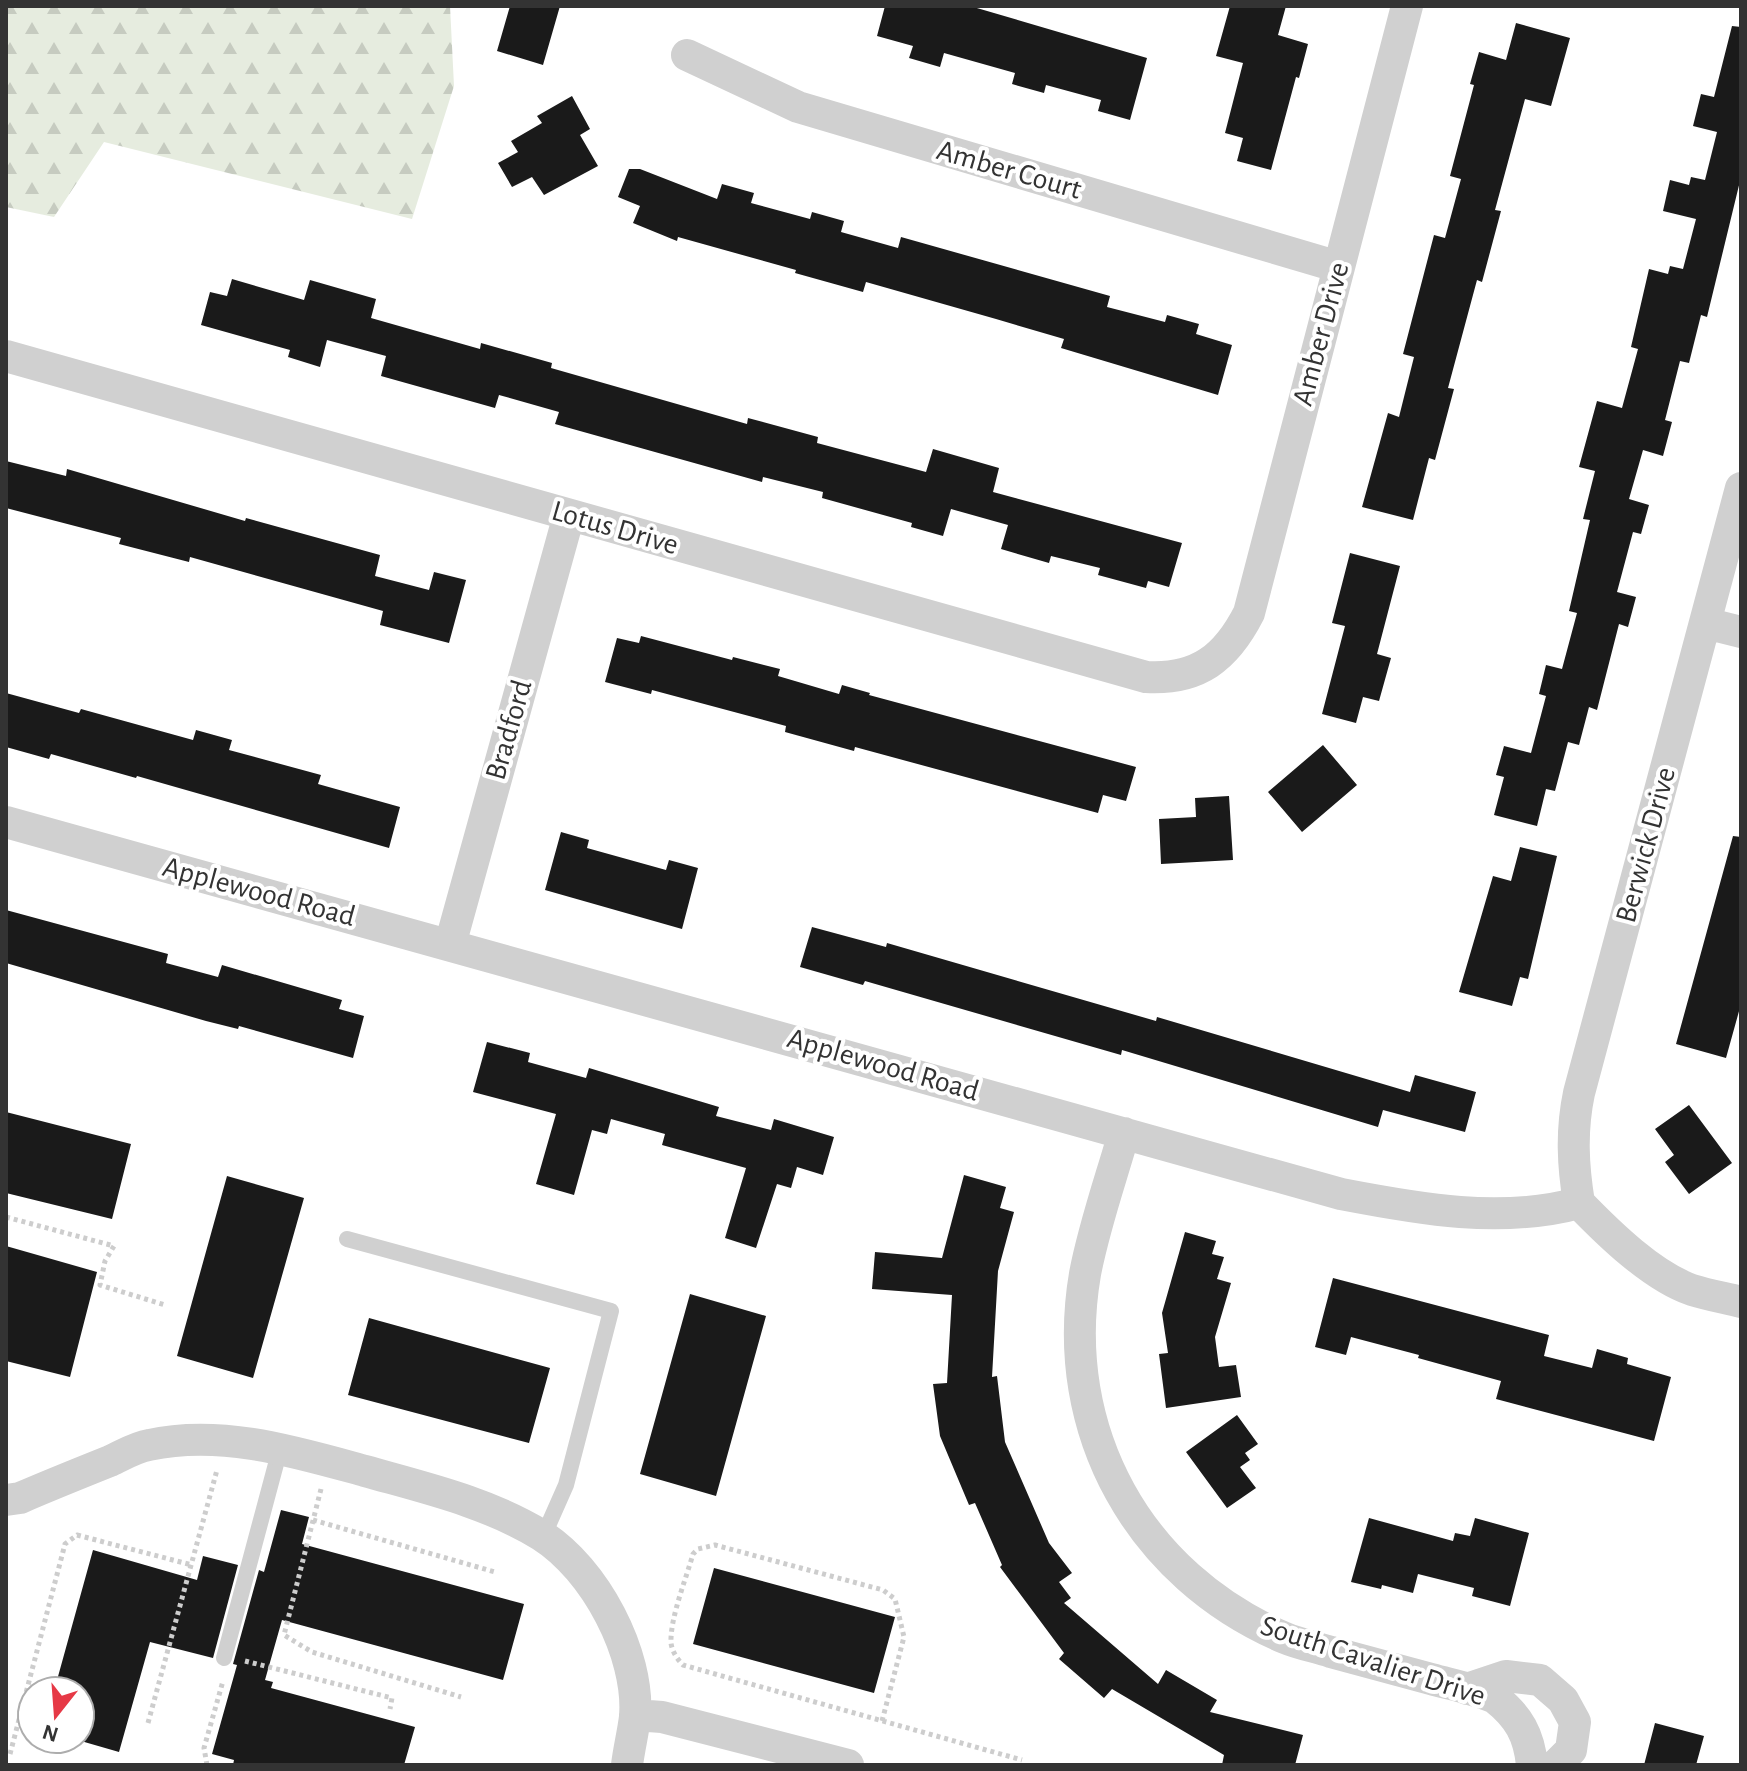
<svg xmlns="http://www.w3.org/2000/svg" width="1747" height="1771" viewBox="0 0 1747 1771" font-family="'Alegreya Sans',sans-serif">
<defs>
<pattern id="forest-firs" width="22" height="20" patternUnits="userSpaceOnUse" patternTransform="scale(2)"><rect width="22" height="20" fill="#e6ecdf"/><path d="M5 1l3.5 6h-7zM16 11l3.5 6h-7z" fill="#c6cbc0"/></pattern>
</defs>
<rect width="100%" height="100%" fill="#fff"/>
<path fill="url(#forest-firs)" d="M 6,6 L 450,6 L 454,86 L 412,219 L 104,142 L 54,217 L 6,207 Z"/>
<path fill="#1a1a1a" d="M 510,6 L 560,6 L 543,65 L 497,51 Z
M 885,6 L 970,6 L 1147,58 L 1130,120 L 1098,111 L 1101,100 L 1046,85 L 1044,93 L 1012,84 L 1015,73 L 944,53 L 940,67 L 909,58 L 913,46 L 877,36 Z
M 1230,6 L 1286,6 L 1278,35 L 1308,44 L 1299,78 L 1296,77 L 1271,170 L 1237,161 L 1243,138 L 1225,133 L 1243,63 L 1216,56 Z
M 1516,23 L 1570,38 L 1551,106 L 1525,99 L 1495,210 L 1501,211 L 1482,282 L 1477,280 L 1448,388 L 1454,389 L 1435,460 L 1429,458 L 1413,520 L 1362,507 L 1388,413 L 1399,417 L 1414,357 L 1403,354 L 1434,235 L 1445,238 L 1461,179 L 1450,176 L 1474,85 L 1470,84 L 1479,52 L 1506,60 Z
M 1732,26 L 1741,27 L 1741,177 L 1707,317 L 1701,315 L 1689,363 L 1680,361 L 1665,420 L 1672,422 L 1663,456 L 1643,450 L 1629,499 L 1649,505 L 1641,534 L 1633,532 L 1617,592 L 1636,597 L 1628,627 L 1619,624 L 1597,710 L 1589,707 L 1579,745 L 1568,742 L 1555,791 L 1546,789 L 1537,826 L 1494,815 L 1504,777 L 1496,775 L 1504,746 L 1531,753 L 1546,696 L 1539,694 L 1546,665 L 1562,669 L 1577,613 L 1569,611 L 1590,520 L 1583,519 L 1595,471 L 1579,467 L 1597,401 L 1622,408 L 1638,349 L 1631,347 L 1649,269 L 1668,274 L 1670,266 L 1683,269 L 1696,219 L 1663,211 L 1670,180 L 1689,185 L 1691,177 L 1705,180 L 1717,132 L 1693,126 L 1701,94 L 1714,97 Z
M 572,96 L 590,129 L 580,135 L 598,166 L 544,195 L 532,177 L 512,187 L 498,163 L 518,152 L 511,141 L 542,123 L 537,116 Z
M 629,169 L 640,169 L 717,199 L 722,184 L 754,193 L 751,203 L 810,219 L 812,212 L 844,221 L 841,232 L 898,248 L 901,237 L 1110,296 L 1107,307 L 1165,322 L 1167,315 L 1199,324 L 1196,334 L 1232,345 L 1218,395 L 1061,348 L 1064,339 L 996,319 L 866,282 L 863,292 L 795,273 L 796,270 L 678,237 L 677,241 L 633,223 L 640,206 L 618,197 Z
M 232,279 L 304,300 L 310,280 L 376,299 L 371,318 L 480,349 L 481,343 L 552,363 L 551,368 L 747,424 L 748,418 L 818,437 L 817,443 L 926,472 L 933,449 L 999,468 L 993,492 L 1182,543 L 1169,587 L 1148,581 L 1146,588 L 1098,575 L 1100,568 L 1051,556 L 1049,563 L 1001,549 L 1008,525 L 951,509 L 943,536 L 911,527 L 912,523 L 822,498 L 823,492 L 763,477 L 762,482 L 555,424 L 559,412 L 499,395 L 495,408 L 381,376 L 386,356 L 327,340 L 320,367 L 288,357 L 290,350 L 201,325 L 210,292 L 227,296 Z
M 6,461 L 66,476 L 67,469 L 245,521 L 246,518 L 380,555 L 375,576 L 429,590 L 434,572 L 466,580 L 449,643 L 380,625 L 383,611 L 190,557 L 189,562 L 119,544 L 121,538 L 6,508 Z
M 1350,553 L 1400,566 L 1377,654 L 1391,658 L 1379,701 L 1363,697 L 1356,723 L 1322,714 L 1345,626 L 1332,623 Z
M 641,636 L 732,660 L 733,657 L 780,669 L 778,676 L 839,694 L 842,685 L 870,693 L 869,695 L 1136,767 L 1126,801 L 1103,795 L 1098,813 L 855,747 L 854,751 L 785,732 L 786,726 L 652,690 L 651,694 L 605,682 L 617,638 L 639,643 Z
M 6,693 L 79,713 L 81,709 L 193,740 L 196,730 L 232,740 L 229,750 L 321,775 L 318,784 L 400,807 L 389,848 L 137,776 L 136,778 L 51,754 L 49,759 L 6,747 Z
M 1323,745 L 1357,785 L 1302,832 L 1268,792 Z
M 1229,796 L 1233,860 L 1161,864 L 1159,819 L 1196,817 L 1195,798 Z
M 561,832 L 589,840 L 587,848 L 666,870 L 669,860 L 698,868 L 682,929 L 545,890 Z
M 1733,836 L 1741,837 L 1741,1004 L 1726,1058 L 1676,1044 Z
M 1520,847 L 1557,856 L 1528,979 L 1520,977 L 1512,1006 L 1459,992 L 1493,876 L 1511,881 Z
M 6,910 L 168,954 L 166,963 L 218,977 L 222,965 L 342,1000 L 339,1009 L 364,1016 L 353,1058 L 239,1026 L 238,1029 L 206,1021 L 6,963 Z
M 812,927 L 886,947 L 887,943 L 1156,1021 L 1157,1017 L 1410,1092 L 1415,1075 L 1476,1092 L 1465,1132 L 1383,1110 L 1378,1127 L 1122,1050 L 1121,1055 L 865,981 L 863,985 L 800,967 Z
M 487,1042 L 530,1053 L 528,1062 L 586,1078 L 589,1068 L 719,1107 L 716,1116 L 771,1130 L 774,1119 L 834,1137 L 823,1175 L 797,1167 L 791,1188 L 777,1184 L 756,1248 L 725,1238 L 746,1168 L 662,1145 L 665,1134 L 611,1119 L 607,1134 L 592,1130 L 574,1195 L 536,1184 L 556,1114 L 473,1092 Z
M 1689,1105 L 1732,1163 L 1689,1194 L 1665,1162 L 1674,1155 L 1655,1129 Z
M 6,1112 L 131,1144 L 112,1219 L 6,1193 Z
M 964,1175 L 1006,1187 L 1000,1208 L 1014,1212 L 998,1271 L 992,1377 L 997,1376 L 1005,1442 L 1049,1543 L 1072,1573 L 1059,1582 L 1071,1598 L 1064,1603 L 1158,1684 L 1166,1670 L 1217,1700 L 1210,1712 L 1303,1735 L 1295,1765 L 1222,1765 L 1224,1755 L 1112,1689 L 1104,1698 L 1059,1659 L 1064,1653 L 1000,1567 L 1002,1565 L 975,1503 L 969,1505 L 940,1436 L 933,1384 L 947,1383 L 952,1295 L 872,1289 L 875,1252 L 942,1258 Z
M 227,1176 L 304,1198 L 253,1378 L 177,1356 Z
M 1185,1232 L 1216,1241 L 1212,1254 L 1224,1257 L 1217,1279 L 1231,1283 L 1215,1337 L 1219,1367 L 1236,1365 L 1241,1397 L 1166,1408 L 1159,1354 L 1168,1353 L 1162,1313 Z
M 6,1246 L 97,1272 L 70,1377 L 6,1361 Z
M 1333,1278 L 1549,1335 L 1544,1356 L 1592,1368 L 1597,1349 L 1628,1358 L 1627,1364 L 1671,1377 L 1654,1441 L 1496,1399 L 1501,1381 L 1418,1358 L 1419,1355 L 1351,1337 L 1346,1355 L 1315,1347 Z
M 690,1294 L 766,1316 L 716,1496 L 640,1474 Z
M 369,1318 L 550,1368 L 529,1443 L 348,1395 Z
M 1237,1415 L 1258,1444 L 1245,1453 L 1250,1460 L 1240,1467 L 1256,1488 L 1227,1508 L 1186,1452 Z
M 281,1510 L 309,1517 L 302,1544 L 524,1604 L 503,1680 L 282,1620 L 265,1680 L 273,1682 L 271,1688 L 415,1727 L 404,1765 L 233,1765 L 234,1760 L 212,1754 L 237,1665 L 233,1664 L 259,1570 L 264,1572 Z
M 1369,1518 L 1453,1541 L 1455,1533 L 1470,1536 L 1475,1518 L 1529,1533 L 1510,1606 L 1472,1596 L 1474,1588 L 1418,1574 L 1413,1593 L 1382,1585 L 1381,1589 L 1351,1582 Z
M 93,1550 L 197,1580 L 203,1556 L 238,1565 L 213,1658 L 150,1642 L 119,1752 L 74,1739 L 80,1739 L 80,1691 L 54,1691 Z
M 714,1568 L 895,1617 L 874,1693 L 693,1644 Z
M 1655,1723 L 1704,1736 L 1696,1765 L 1644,1765 Z"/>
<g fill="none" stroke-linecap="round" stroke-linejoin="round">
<path stroke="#cdcdcd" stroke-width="5" stroke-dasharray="4 4" stroke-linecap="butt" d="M 6,1217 L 114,1246 L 105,1261 L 100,1285 L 165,1305
M 321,1489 L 284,1635 L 312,1652 L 461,1697
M 313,1520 L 495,1572
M 245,1661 L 392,1698 L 390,1709
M 882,1721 L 904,1637 L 895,1599 L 883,1590 L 715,1545 L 698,1549 L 693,1554 C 686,1579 670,1618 671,1643 C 672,1651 677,1659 683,1665 L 1022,1760
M 148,1723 L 217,1470
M 10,1754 L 65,1544 L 77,1535 L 192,1565
M 207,1765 L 204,1748 L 223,1681"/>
<path stroke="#d0d0d0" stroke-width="16" d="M 347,1239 L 611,1311 L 566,1485 L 543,1537
M 224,1658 L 280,1449"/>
<path stroke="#d0d0d0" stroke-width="32" d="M 687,55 L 798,107 L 1339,267
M 6,356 L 1146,677 C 1198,680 1226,658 1249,613 L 1407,6
M 1705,623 L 1741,632
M 6,822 L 1341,1194 C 1419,1209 1501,1224 1579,1203 C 1609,1234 1652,1276 1692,1290 C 1708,1295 1725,1298 1741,1302
M 450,945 L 569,515
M 1124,1133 C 1111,1179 1094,1226 1085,1274 C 1058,1431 1139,1576 1285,1638 C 1299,1644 1316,1647 1331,1652 C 1365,1661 1398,1670 1431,1679 C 1453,1685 1475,1689 1495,1698 C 1519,1717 1529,1735 1532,1765
M 1579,1203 C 1573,1166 1571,1131 1579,1093 L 1741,488
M 6,1500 L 20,1498 C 50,1485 80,1473 110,1461 C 123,1455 136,1447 149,1445 C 221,1429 296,1452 365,1471 C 425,1488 487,1502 541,1535 C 595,1569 640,1654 635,1717 C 633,1733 629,1749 627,1765
M 1467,1689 L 1506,1676 L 1540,1680 L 1563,1700 L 1575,1722 L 1571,1750 L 1556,1765
M 635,1715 L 662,1717 L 848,1765"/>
</g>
<g text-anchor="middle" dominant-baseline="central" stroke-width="8" stroke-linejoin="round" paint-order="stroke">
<g font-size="30" fill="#333" stroke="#fff">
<text transform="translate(1009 170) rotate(16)">Amber Court</text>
<text transform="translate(1321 334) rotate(-75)">Amber Drive</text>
<text transform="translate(615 528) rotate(16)">Lotus Drive</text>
<text transform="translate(509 730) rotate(-74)">Bradford</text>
<text transform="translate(1646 845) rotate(-75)">Berwick Drive</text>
<text transform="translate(259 892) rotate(15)">Applewood Road</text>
<text transform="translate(883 1065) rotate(16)">Applewood Road</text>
<text transform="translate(1373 1661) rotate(18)">South Cavalier Drive</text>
</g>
</g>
<rect width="1747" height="1771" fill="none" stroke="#333333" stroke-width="16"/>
<g transform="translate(56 1715) rotate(197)"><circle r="38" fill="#ffffff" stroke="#adadad" stroke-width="2"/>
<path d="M0-6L14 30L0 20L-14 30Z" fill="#e63946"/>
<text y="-12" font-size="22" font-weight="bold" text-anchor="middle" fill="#333333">N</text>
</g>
</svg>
